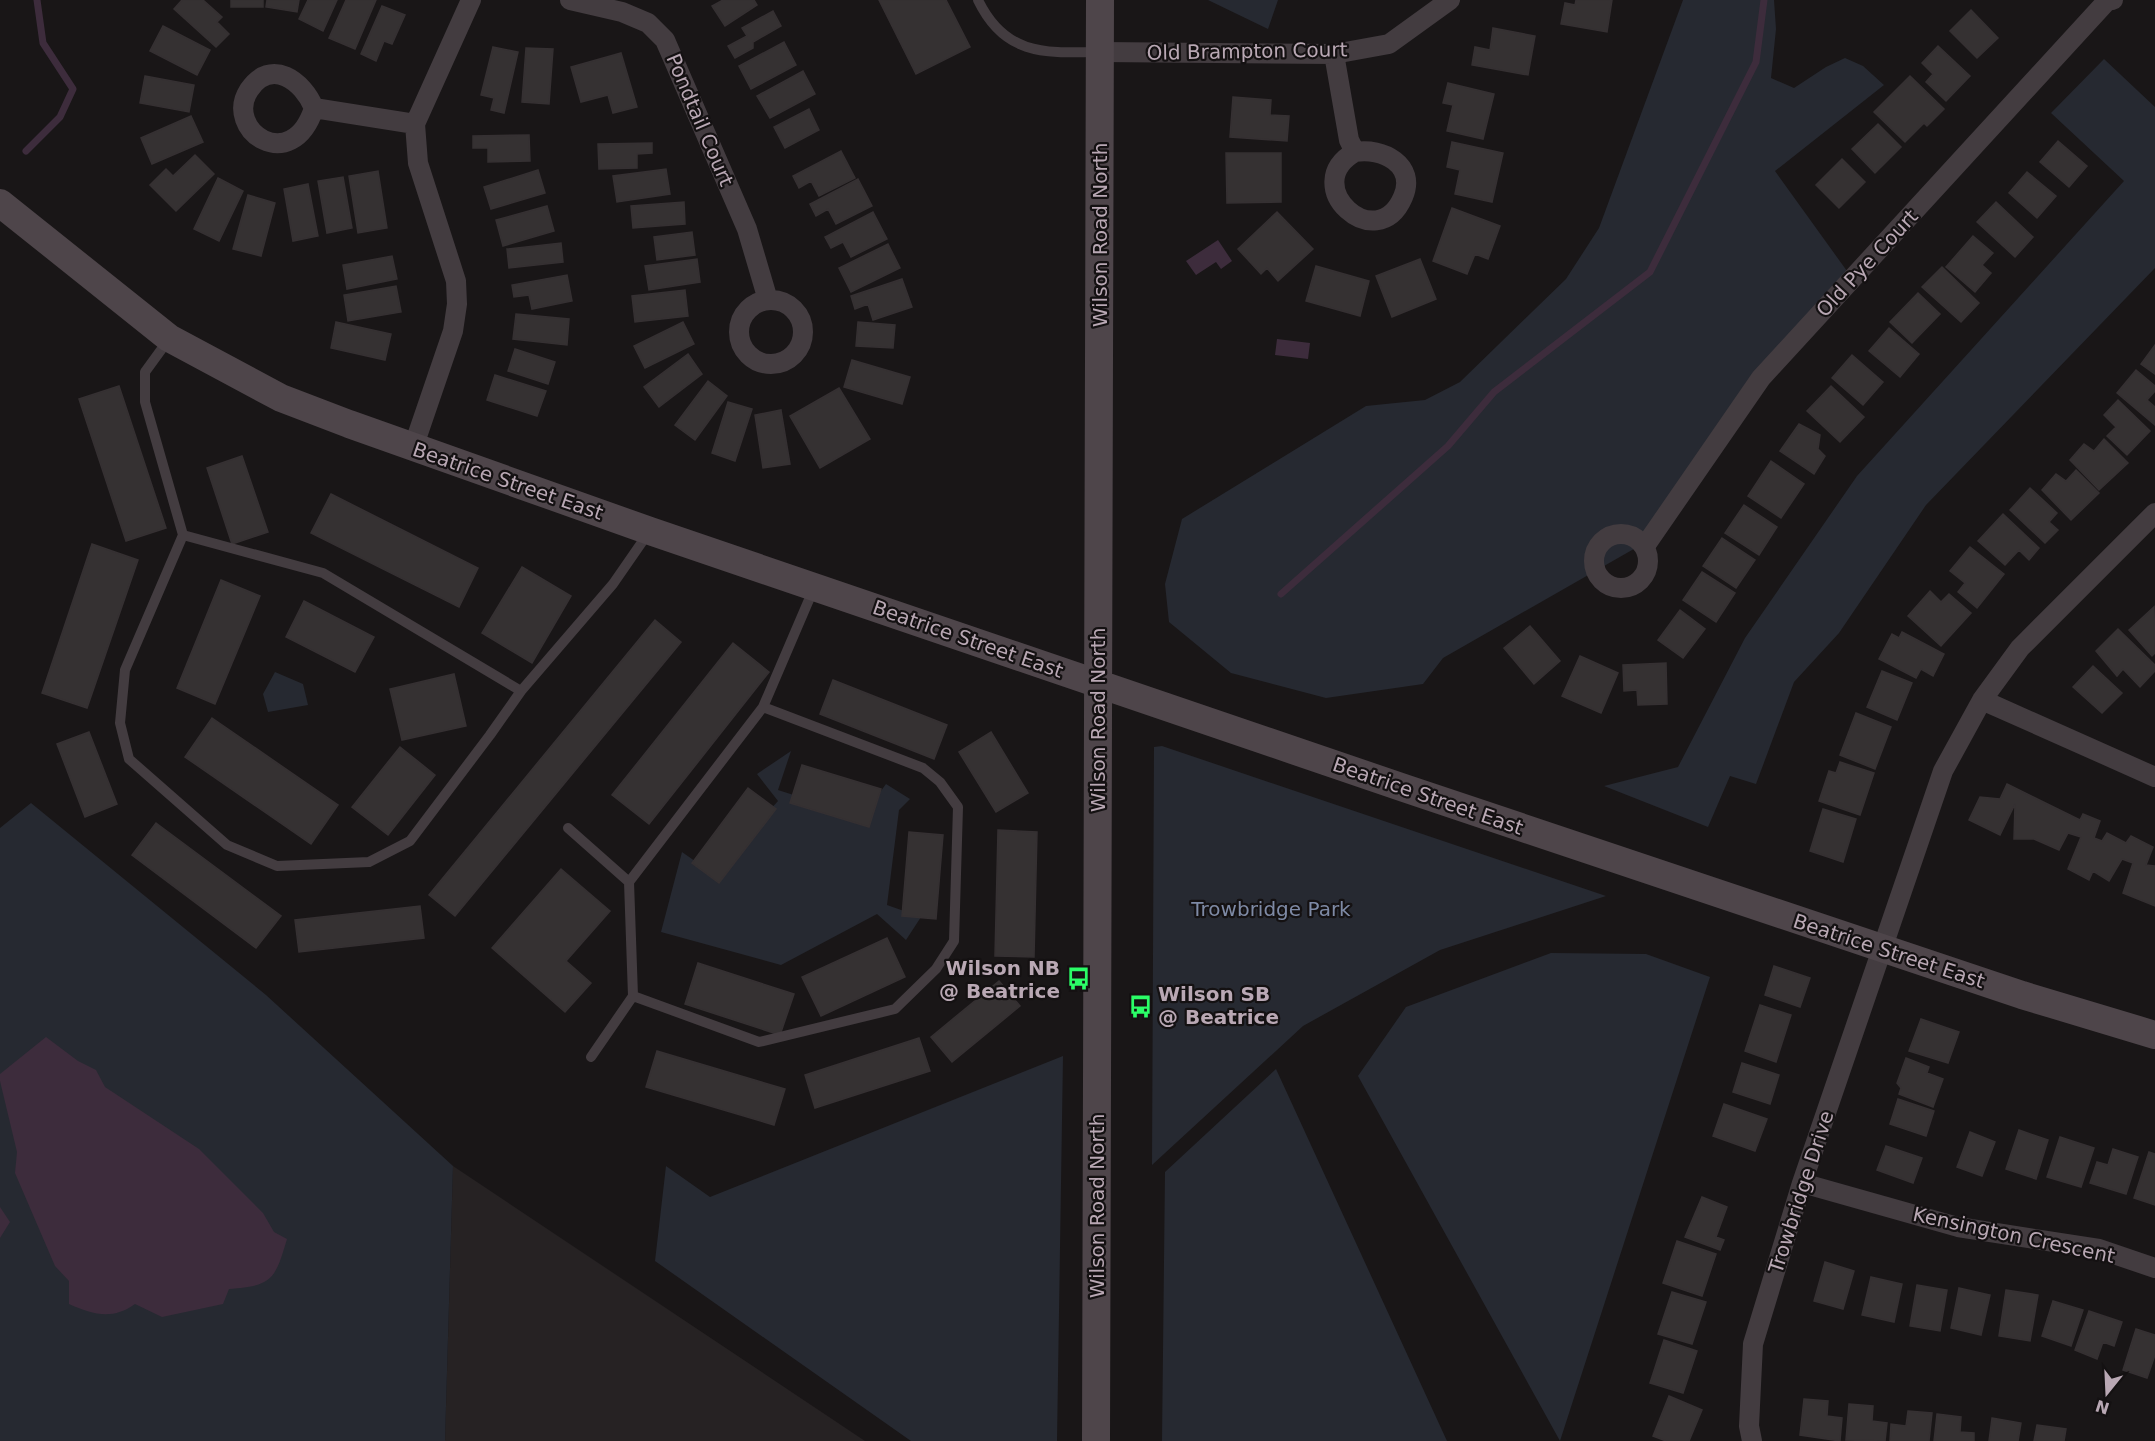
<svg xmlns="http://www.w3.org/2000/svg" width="2155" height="1441" viewBox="0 0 2155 1441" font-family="'DejaVu Sans',sans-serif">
<rect width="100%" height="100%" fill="#191617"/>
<path fill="#262223" d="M 453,1166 L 865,1441 L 445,1441 Z"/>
<path fill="#262931" d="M 1208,0 L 1278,0 L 1268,29 Z
M 1683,0 L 1774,0 L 1776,29 L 1771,78 L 1794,88 L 1826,67 L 1845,58 L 1863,66 L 1884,85 L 1775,171 L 1852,278 L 1767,369 L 1646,542 L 1443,658 L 1423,684 L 1326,698 L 1231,673 L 1169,622 L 1165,584 L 1182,519 L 1366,406 L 1425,400 L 1460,382 L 1566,279 L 1599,228 Z
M 2104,59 L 2155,107 L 2155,268 L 1926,505 L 1839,633 L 1794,682 L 1756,784 L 1730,776 L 1708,827 L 1604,786 L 1678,767 L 1745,638 L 1857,476 L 2124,181 L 2051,113 Z
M 275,672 L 303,684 L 308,705 L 268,712 L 263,694 Z
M 1162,746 L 1606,896 L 1440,950 L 1303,1026 L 1152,1165 L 1154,747 Z
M 791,751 L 778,790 L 862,817 L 886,784 L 910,799 L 899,810 L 887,905 L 921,917 L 906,940 L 877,914 L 781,965 L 661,932 L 682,852 L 712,873 L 778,801 L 757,774 Z
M 31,803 L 266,995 L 453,1166 L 445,1441 L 0,1441 L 0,828 Z
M 1551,953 L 1646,954 L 1710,977 L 1560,1441 L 1358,1076 L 1406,1007 Z
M 1063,1056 L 1057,1441 L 911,1441 L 655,1261 L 666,1166 L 710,1197 Z
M 1276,1069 L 1447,1441 L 1162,1441 L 1165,1172 Z"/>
<path fill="#3d2c3c" d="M 1218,240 L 1232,261 L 1221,269 L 1216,262 L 1196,275 L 1186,261 Z
M 1277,339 L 1310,343 L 1308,359 L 1275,355 Z
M 46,1037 L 78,1061 L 96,1070 L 105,1087 L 199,1149 L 263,1213 L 274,1232 L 287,1239 C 275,1279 273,1286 229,1289 L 223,1304 L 162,1317 L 135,1304 C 113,1320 93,1315 69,1304 L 69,1281 L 55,1266 L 15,1173 L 17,1152 L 0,1081 L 0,1074 Z
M 0,1207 L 10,1222 L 0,1238 Z"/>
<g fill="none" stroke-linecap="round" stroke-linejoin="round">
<path stroke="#3d2c3c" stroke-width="7" d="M 26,151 L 60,117 L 73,89 L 43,43 L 37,0
M 1281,594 L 1448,446 L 1494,392 L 1650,272 L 1756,62 L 1764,0"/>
</g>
<path fill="#353132" stroke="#353032" stroke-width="1.5" d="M 182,0 L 203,0 L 222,17 L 217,22 L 229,34 L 216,47 L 174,9 Z
M 231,0 L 263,0 L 263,7 L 231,7 Z
M 267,0 L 299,0 L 297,12 L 266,7 Z
M 308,0 L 337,0 L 323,31 L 299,19 Z
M 346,0 L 376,0 L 355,49 L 329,38 Z
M 723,0 L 754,0 L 757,5 L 725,26 L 712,6 Z
M 879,0 L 946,0 L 970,47 L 916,74 Z
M 1576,0 L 1612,0 L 1607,32 L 1561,24 L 1565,3 L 1575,5 Z
M 382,6 L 405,15 L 392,44 L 384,41 L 376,61 L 361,54 Z
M 1971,10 L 1998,38 L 1977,58 L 1950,31 Z
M 773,11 L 781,26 L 753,42 L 753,48 L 735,58 L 728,46 L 747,36 L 742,28 Z
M 163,26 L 210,50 L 197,75 L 150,51 Z
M 1493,28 L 1535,36 L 1528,75 L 1472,65 L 1475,47 L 1490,50 Z
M 784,42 L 796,65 L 751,89 L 739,66 Z
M 1938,46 L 1970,76 L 1946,101 L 1926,82 L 1933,74 L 1922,63 Z
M 493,47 L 518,52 L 504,113 L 491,110 L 494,98 L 481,95 Z
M 526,48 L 553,49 L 549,104 L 522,102 Z
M 621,53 L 637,107 L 613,113 L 608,95 L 581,102 L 571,67 Z
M 803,71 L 815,94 L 770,118 L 757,96 Z
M 145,76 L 194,85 L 189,112 L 140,103 Z
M 1910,76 L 1944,109 L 1927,126 L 1924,123 L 1905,142 L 1874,112 Z
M 1448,83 L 1494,94 L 1483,139 L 1447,131 L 1453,105 L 1443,103 Z
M 1233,97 L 1271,100 L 1270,115 L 1289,116 L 1287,141 L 1230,137 Z
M 809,109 L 819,130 L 785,148 L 774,127 Z
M 191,116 L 203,142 L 152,164 L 141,138 Z
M 1878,124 L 1901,147 L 1875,173 L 1852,149 Z
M 529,135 L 530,161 L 488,162 L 488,148 L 473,148 L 473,136 Z
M 2058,141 L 2087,166 L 2069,187 L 2040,162 Z
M 1452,142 L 1503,153 L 1492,202 L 1455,194 L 1460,170 L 1447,167 Z
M 652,143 L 652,153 L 637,154 L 637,168 L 599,169 L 598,144 Z
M 841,151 L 855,178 L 819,196 L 811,181 L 799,188 L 793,176 Z
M 1226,153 L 1281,153 L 1281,202 L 1227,203 Z
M 195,155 L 214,174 L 176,211 L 150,185 L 166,169 L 173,176 Z
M 1842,159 L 1865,182 L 1839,208 L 1816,185 Z
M 666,169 L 670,194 L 617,202 L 613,176 Z
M 538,170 L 545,193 L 491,209 L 484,187 Z
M 378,171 L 387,228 L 358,233 L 349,176 Z
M 2027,172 L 2056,196 L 2037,218 L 2009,193 Z
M 343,177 L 352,228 L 327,233 L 318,181 Z
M 218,178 L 243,191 L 219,241 L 194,229 Z
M 858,179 L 872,206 L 836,224 L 828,209 L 816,216 L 810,204 Z
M 308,184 L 318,236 L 293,241 L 284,189 Z
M 248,195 L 275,203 L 261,256 L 233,249 Z
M 684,202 L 685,224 L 633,228 L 631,206 Z
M 1996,202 L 2033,237 L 2015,257 L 1977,222 Z
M 547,206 L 554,231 L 503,246 L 496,220 Z
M 1452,208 L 1500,226 L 1488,259 L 1475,254 L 1467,274 L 1433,261 Z
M 873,212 L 887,239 L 851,257 L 843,242 L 831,248 L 825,237 Z
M 1277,212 L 1313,249 L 1278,281 L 1267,268 L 1261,274 L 1238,249 Z
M 692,232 L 695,255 L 657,260 L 654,237 Z
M 1973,236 L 1993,253 L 1982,265 L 1991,273 L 1975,292 L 1946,267 Z
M 561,243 L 563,262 L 509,268 L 507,249 Z
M 888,244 L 900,268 L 851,292 L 839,268 Z
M 392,256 L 397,279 L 347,289 L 343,265 Z
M 697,259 L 700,282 L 649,290 L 645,266 Z
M 1420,259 L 1436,299 L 1392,317 L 1376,276 Z
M 1316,266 L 1369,281 L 1360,316 L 1306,301 Z
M 1942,267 L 1979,303 L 1961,322 L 1922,287 Z
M 567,275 L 572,301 L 532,309 L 529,295 L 514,297 L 512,285 Z
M 902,279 L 912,307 L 873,320 L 868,304 L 855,309 L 851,296 Z
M 396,286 L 401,312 L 348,321 L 344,295 Z
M 685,290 L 688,316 L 635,322 L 632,296 Z
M 1918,293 L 1940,314 L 1912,343 L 1890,322 Z
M 516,314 L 569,319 L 567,345 L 513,339 Z
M 336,322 L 391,334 L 385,360 L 331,348 Z
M 683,322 L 694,344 L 645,368 L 634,346 Z
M 858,322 L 895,325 L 893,348 L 856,346 Z
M 1889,328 L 1919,354 L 1900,377 L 1869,351 Z
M 2155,345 L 2155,374 L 2141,364 Z
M 515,349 L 555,362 L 548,384 L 508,371 Z
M 688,354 L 702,374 L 659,407 L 644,387 Z
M 1852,355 L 1883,382 L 1863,405 L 1832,378 Z
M 852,360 L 910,377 L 902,404 L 844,387 Z
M 2136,370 L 2155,386 L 2155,391 L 2147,400 L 2155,407 L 2155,425 L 2117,393 Z
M 495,375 L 546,391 L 537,416 L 487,400 Z
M 708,381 L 727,396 L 695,440 L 675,425 Z
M 119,386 L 166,528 L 126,541 L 79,399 Z
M 1831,386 L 1864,417 L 1840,442 L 1807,411 Z
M 839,388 L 870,439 L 820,468 L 790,416 Z
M 2118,400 L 2150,431 L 2127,455 L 2107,436 L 2116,427 L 2104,415 Z
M 728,402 L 752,409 L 735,461 L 712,453 Z
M 781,410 L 790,464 L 763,468 L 755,415 Z
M 1799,424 L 1820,435 L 1818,449 L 1825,456 L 1814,474 L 1780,451 Z
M 2104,439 L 2128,463 L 2099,490 L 2070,460 L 2084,444 L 2094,451 Z
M 242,456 L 268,532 L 232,544 L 207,468 Z
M 1771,461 L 1804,484 L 1781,518 L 1748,496 Z
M 2076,470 L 2099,493 L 2071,520 L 2042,490 L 2056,474 L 2066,481 Z
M 2030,488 L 2057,513 L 2049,522 L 2058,530 L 2045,543 L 2010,510 Z
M 331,494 L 478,568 L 459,607 L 311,533 Z
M 1744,505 L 1777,527 L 1759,555 L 1725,533 Z
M 2003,514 L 2039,548 L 2029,560 L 2019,550 L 2005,565 L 1978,541 Z
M 1722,538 L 1755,560 L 1736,588 L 1703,566 Z
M 92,544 L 138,560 L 87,708 L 42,693 Z
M 1970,547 L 2004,574 L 1977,608 L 1958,592 L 1965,583 L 1950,571 Z
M 522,567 L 571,596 L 532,663 L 482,633 Z
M 1702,572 L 1735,593 L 1716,622 L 1683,600 Z
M 221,580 L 260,596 L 215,704 L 177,688 Z
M 1930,591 L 1941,602 L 1949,594 L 1971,613 L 1941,646 L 1908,616 Z
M 304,601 L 374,637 L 355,672 L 286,637 Z
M 2154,607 L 2155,653 L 2152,656 L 2129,630 Z
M 1680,610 L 1705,629 L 1683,658 L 1658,640 Z
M 655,620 L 681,642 L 455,916 L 429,895 Z
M 1530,626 L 1560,661 L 1534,684 L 1504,648 Z
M 2118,629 L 2155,665 L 2155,671 L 2140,687 L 2123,669 L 2117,676 L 2096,651 Z
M 1902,632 L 1944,654 L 1933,676 L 1921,669 L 1916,678 L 1879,659 L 1892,634 L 1899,638 Z
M 733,643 L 769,672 L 649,824 L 612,795 Z
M 1580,656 L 1618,673 L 1601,713 L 1562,696 Z
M 1666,663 L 1667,704 L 1638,705 L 1637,690 L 1624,691 L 1623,665 Z
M 2093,666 L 2122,693 L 2102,713 L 2073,687 Z
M 1882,671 L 1912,683 L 1897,720 L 1867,707 Z
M 454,674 L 466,726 L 402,740 L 390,689 Z
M 833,680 L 947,725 L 934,759 L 820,714 Z
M 1856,713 L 1891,727 L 1875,769 L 1840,755 Z
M 212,718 L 338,805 L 311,844 L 185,757 Z
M 89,732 L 117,804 L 85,817 L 57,744 Z
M 991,732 L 1028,793 L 996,812 L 959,752 Z
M 400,747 L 435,775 L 388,835 L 352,807 Z
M 1840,762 L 1874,773 L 1860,815 L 1819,801 L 1829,771 L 1836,773 Z
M 802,765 L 881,789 L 869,827 L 790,803 Z
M 2007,784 L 2080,820 L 2083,814 L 2100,821 L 2094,838 L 2102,841 L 2107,833 L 2126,843 L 2131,836 L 2153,847 L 2146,865 L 2155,866 L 2155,906 L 2123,893 L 2133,863 L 2122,859 L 2109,881 L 2093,871 L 2089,880 L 2068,869 L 2081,837 L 2068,833 L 2059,850 L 2034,839 L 2014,839 L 2015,804 L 2000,835 L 1969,820 L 1980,797 L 2000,799 Z
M 748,788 L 776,809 L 719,883 L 692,863 Z
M 1823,809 L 1856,819 L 1843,862 L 1810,851 Z
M 156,823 L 281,916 L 256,948 L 132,855 Z
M 998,830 L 1037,832 L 1034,957 L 995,956 Z
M 909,832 L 943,835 L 936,919 L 902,916 Z
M 561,869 L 610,911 L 566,961 L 591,983 L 565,1012 L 492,948 Z
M 420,906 L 424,938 L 299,952 L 295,920 Z
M 887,938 L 905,977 L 821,1016 L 802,977 Z
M 698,963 L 794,994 L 780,1035 L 685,1004 Z
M 1774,966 L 1810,978 L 1800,1007 L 1765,995 Z
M 999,981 L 1020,1006 L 952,1062 L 931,1037 Z
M 1760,1005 L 1791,1015 L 1776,1062 L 1745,1051 Z
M 1921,1019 L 1959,1032 L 1948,1063 L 1909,1051 Z
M 919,1038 L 930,1071 L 815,1108 L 805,1075 Z
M 657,1051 L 785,1089 L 774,1125 L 646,1087 Z
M 1906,1058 L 1929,1067 L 1927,1073 L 1943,1079 L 1933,1107 L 1899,1094 L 1901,1088 L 1897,1083 Z
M 1742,1063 L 1779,1075 L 1770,1104 L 1733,1092 Z
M 1898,1099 L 1934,1111 L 1926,1136 L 1890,1124 Z
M 1724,1104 L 1767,1119 L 1755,1151 L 1713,1136 Z
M 2019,1130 L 2048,1140 L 2036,1179 L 2006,1169 Z
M 1970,1132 L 1995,1142 L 1982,1176 L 1957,1167 Z
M 2060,1137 L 2094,1148 L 2081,1187 L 2047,1177 Z
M 1886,1146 L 1922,1158 L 1913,1183 L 1877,1170 Z
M 2113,1149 L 2138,1157 L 2126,1194 L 2090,1183 L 2097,1162 L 2108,1165 Z
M 2149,1152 L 2155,1154 L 2155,1205 L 2134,1198 Z
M 1702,1197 L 1727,1207 L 1716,1237 L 1724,1240 L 1720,1250 L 1685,1237 Z
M 1677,1241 L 1716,1254 L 1702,1296 L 1663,1283 Z
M 1825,1262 L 1854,1271 L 1843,1309 L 1814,1301 Z
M 1871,1277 L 1902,1284 L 1894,1322 L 1862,1315 Z
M 1917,1285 L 1947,1290 L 1940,1331 L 1910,1326 Z
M 1959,1288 L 1990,1295 L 1981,1335 L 1951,1328 Z
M 2006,1290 L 2038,1295 L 2030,1341 L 1999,1336 Z
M 1672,1292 L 1706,1302 L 1692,1344 L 1658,1334 Z
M 2053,1301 L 2083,1310 L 2071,1346 L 2042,1336 Z
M 2089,1311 L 2122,1322 L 2114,1346 L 2103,1342 L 2097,1359 L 2075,1350 Z
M 2136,1329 L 2155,1335 L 2155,1355 L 2147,1378 L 2123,1370 Z
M 1664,1340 L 1697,1351 L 1683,1393 L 1650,1383 Z
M 1669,1396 L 1702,1410 L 1689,1441 L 1666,1441 L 1653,1436 Z
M 1804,1399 L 1828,1401 L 1827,1416 L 1842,1418 L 1840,1441 L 1800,1435 Z
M 1849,1404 L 1873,1406 L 1872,1421 L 1887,1423 L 1885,1441 L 1846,1440 Z
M 1908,1411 L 1932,1413 L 1929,1441 L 1890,1441 L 1891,1424 L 1906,1426 Z
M 1937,1414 L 1961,1417 L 1960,1432 L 1974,1433 L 1974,1441 L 1934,1441 Z
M 1992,1418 L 2021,1423 L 2018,1441 L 1989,1441 Z
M 2037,1425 L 2066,1429 L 2064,1441 L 2034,1441 Z"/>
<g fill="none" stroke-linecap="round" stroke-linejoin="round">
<path stroke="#433c40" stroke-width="10" d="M 978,0 C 1005,56 1045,53 1100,52
M 169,339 L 145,372 L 145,402 L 183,535 L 323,573 L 521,691 L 613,584 L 649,532
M 183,535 L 125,670 L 120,723 L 129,759 L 227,845 L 277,866 L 369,862 L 410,841 L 490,735 L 521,691
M 763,707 L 923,768 L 940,782 L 958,807 L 954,941 L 936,969 L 895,1009 L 759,1042 L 633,996 L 629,882 Z
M 763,707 L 814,588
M 568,828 L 629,882
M 591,1057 L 633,996"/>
<path stroke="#433c40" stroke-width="20" d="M 570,0 L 622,12 L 648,23 L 665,40 L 747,229 L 768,300
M 1100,52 L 1334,54 L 1389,44 L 1450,0
M 1334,54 L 1349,140 L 1355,152 C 1382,147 1417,165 1403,197 C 1377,258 1297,185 1355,152
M 314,108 C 292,177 223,130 249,90 C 271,57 303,81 314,108 L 415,124
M739 332a32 32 0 1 1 64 0a32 32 0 1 1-64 0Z
M 413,448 L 453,331 L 457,304 L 456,281 L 418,163 L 415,124 L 471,0
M1594 561a27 27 0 1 1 54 0a27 27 0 1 1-54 0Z
M 1645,546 L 1761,378 L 2107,1 L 2113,0
M 1982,700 L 2155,777
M 1802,1183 L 1958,1227 L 2099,1249 L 2155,1268
M 1752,1441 L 1749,1426 L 1753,1344 L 1802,1183 L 1943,771 L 1982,700 L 2020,648 L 2155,513"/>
<path stroke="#4e454a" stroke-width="28" d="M 0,203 L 169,338 L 281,398 L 349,424 L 650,531 L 1404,788 L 2022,995 L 2155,1035
M 1096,1441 L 1100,0"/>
</g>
<defs>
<symbol id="bus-bare" viewBox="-9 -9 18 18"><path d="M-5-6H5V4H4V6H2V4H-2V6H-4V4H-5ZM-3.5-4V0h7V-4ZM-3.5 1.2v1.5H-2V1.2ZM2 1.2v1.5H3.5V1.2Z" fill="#2bfc67" stroke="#141112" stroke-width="2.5" paint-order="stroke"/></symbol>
</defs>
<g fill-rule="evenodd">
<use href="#bus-bare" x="1062" y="962" width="33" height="33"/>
<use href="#bus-bare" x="1124" y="990" width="33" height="33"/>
</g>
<g text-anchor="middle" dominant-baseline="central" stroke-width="4.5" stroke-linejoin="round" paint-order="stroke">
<g font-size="20" fill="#b9a8b4" stroke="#141112">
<text transform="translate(1247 51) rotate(-1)">Old Brampton Court</text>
<text transform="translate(700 120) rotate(67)">Pondtail Court</text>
<text transform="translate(1100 235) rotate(-90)">Wilson Road North</text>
<text transform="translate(1867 263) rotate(-47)">Old Pye Court</text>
<text transform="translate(508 481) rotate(19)">Beatrice Street East</text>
<text transform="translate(968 639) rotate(19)">Beatrice Street East</text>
<text transform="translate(1098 720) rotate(-90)">Wilson Road North</text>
<text transform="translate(1428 796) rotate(19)">Beatrice Street East</text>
<text transform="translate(1889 951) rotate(18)">Beatrice Street East</text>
<text transform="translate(1801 1192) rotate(-72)">Trowbridge Drive</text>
<text transform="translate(1097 1206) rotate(-90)">Wilson Road North</text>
<text transform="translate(2014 1235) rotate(12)">Kensington Crescent</text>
</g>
<g font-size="20" fill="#7e8aa5" stroke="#141112">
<text x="1271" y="909">Trowbridge Park</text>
</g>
<g font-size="20" font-weight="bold" fill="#b9a8b4" stroke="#141112" text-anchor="end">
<text x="1060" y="968">Wilson NB<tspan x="1060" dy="23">@ Beatrice</tspan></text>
<text x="1158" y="994" text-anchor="start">Wilson SB<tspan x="1158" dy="23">@ Beatrice</tspan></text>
</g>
</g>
<g transform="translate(2107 1393) rotate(198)" stroke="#141112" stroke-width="4.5" paint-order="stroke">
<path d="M0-4.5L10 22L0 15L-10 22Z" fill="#b9a8b4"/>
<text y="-9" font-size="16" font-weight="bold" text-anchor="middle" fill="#b9a8b4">N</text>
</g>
</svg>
